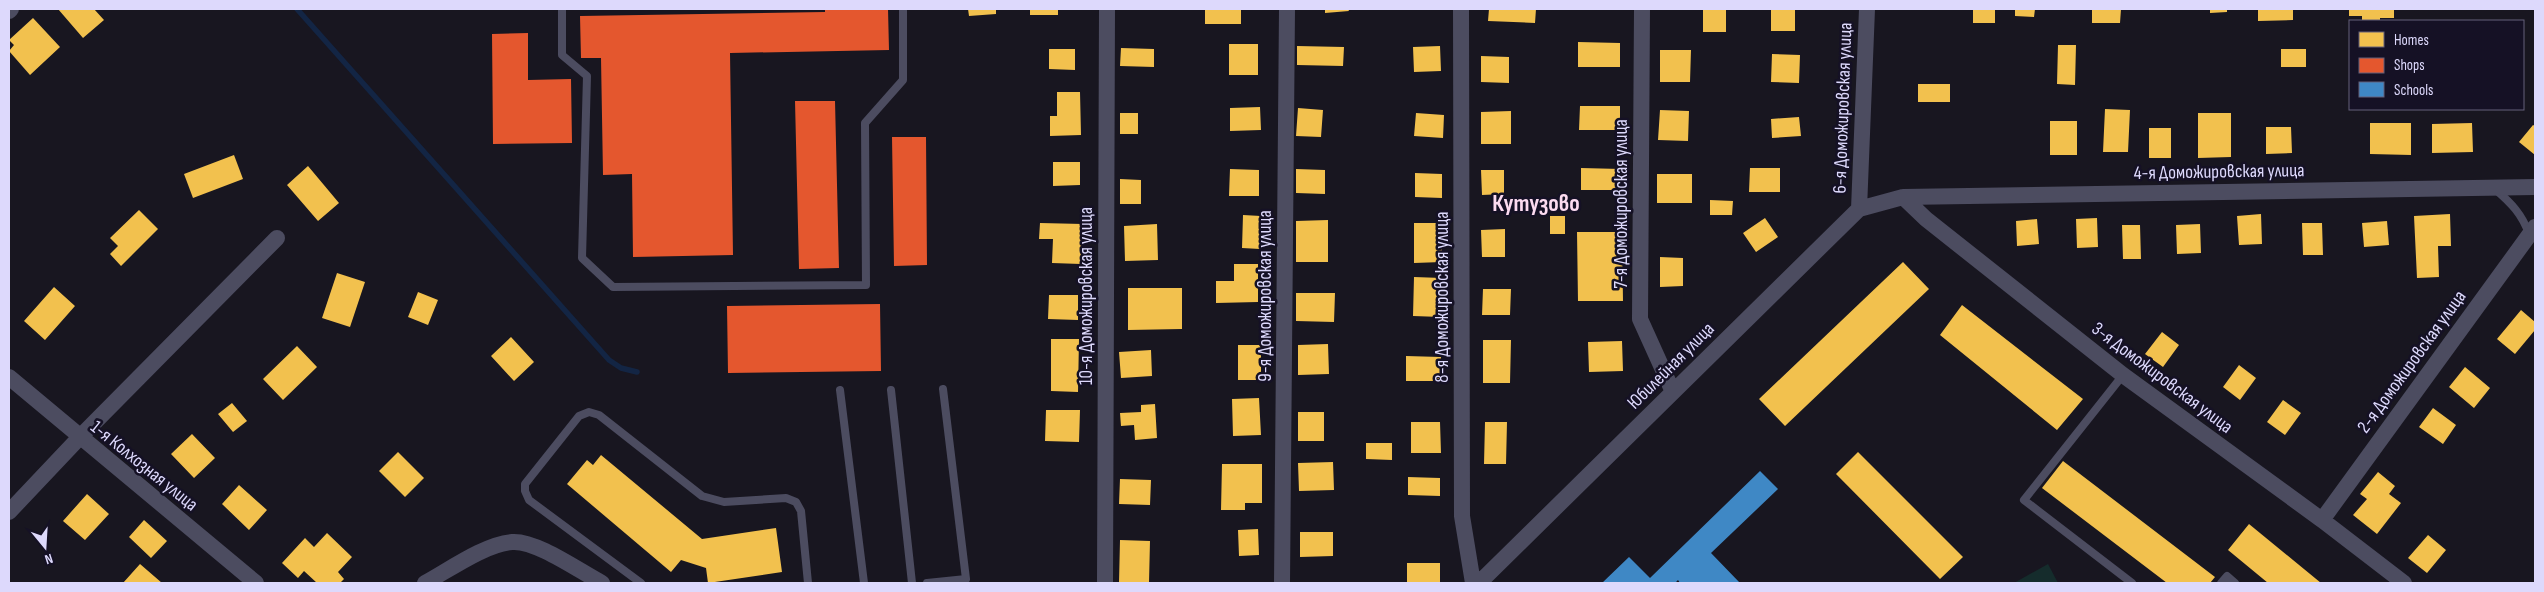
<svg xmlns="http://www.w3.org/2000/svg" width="2544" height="592" viewBox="0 0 2544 592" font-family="'Sofia Sans Condensed',sans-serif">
<rect width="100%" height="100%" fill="#181620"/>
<path fill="#152c2c" d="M 2048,564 L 2058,583 L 2014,583 Z"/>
<path fill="#f2c14e" d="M 58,9 L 94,9 L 104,20 L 83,38 Z
M 968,9 L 996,9 L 996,14 L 969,16 Z
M 1030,9 L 1058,9 L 1058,15 L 1030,15 Z
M 1205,9 L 1241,9 L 1241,24 L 1205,24 Z
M 1325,9 L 1348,9 L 1349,11 L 1325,13 Z
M 1489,9 L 1536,9 L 1535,23 L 1488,21 Z
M 1703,9 L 1726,9 L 1726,32 L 1703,32 Z
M 1771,9 L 1795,9 L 1795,31 L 1771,31 Z
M 1973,9 L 1995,9 L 1995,23 L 1973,23 Z
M 2015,9 L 2035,9 L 2034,17 L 2015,16 Z
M 2092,9 L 2121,9 L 2120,23 L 2092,23 Z
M 2210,9 L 2227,9 L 2227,12 L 2210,13 Z
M 2258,9 L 2293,9 L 2293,20 L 2258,21 Z
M 2349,9 L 2394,9 L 2394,18 L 2380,18 L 2380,21 L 2362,21 L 2362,16 L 2349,16 Z
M 33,18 L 60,47 L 30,75 L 9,51 L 14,45 L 9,40 Z
M 1578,42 L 1620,43 L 1620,67 L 1578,67 Z
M 1229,44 L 1258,44 L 1258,75 L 1229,75 Z
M 2058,45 L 2076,45 L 2075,85 L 2057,84 Z
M 1297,46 L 1344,47 L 1343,66 L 1297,65 Z
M 1440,46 L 1441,71 L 1414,72 L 1413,47 Z
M 1121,48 L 1154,49 L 1154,67 L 1120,66 Z
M 1049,49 L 1075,49 L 1075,70 L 1049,69 Z
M 2281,49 L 2306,49 L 2306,67 L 2281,67 Z
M 1660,50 L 1691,50 L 1690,82 L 1660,82 Z
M 1772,54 L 1800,55 L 1799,83 L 1771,82 Z
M 1481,56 L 1509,57 L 1509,83 L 1481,82 Z
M 1918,84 L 1950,84 L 1950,102 L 1918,102 Z
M 1057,92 L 1080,92 L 1081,135 L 1050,136 L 1050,116 L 1057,116 Z
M 1580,106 L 1620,106 L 1620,130 L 1579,130 Z
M 1260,107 L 1261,130 L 1230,131 L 1230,108 Z
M 1298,108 L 1323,110 L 1321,137 L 1296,136 Z
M 2105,109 L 2130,110 L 2128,152 L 2103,152 Z
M 1660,110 L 1689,111 L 1688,141 L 1658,140 Z
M 1511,111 L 1511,144 L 1481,144 L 1481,112 Z
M 1120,113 L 1138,113 L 1138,134 L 1120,134 Z
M 1416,113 L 1444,115 L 1443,138 L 1414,136 Z
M 2198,113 L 2231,113 L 2231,157 L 2198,158 Z
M 1799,117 L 1801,136 L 1772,138 L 1771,119 Z
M 2050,121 L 2077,121 L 2077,155 L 2050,155 Z
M 2370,123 L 2411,123 L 2411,155 L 2370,154 Z
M 2472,123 L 2473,152 L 2432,153 L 2432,124 Z
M 2533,125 L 2535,126 L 2535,155 L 2519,142 Z
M 2266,127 L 2291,127 L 2292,153 L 2266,154 Z
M 2149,128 L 2171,128 L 2171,158 L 2149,158 Z
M 234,155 L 243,179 L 193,198 L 184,174 Z
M 1053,162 L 1080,162 L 1080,185 L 1053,186 Z
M 308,166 L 339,203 L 318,221 L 287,185 Z
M 1581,168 L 1621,169 L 1620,190 L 1581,190 Z
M 1750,168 L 1780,168 L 1780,192 L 1749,192 Z
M 1230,169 L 1259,170 L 1259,196 L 1229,196 Z
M 1296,169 L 1325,170 L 1325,194 L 1296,193 Z
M 1481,170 L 1504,170 L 1504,194 L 1482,195 Z
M 1415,173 L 1442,174 L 1442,198 L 1415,197 Z
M 1657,174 L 1692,174 L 1692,203 L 1657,203 Z
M 1120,179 L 1141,180 L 1141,204 L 1120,204 Z
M 1710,200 L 1733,201 L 1732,215 L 1710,215 Z
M 139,210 L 158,229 L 121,266 L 110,254 L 118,246 L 110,238 Z
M 2261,214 L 2262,244 L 2239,245 L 2237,216 Z
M 2450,214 L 2451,246 L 2438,246 L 2439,277 L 2417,278 L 2414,216 Z
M 1243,215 L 1261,216 L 1260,249 L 1242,248 Z
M 1550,216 L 1565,216 L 1565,234 L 1550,234 Z
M 1765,218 L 1778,237 L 1756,252 L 1743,233 Z
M 2097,218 L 2098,247 L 2077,248 L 2076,219 Z
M 2037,219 L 2039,244 L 2017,246 L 2016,221 Z
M 1328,220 L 1328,262 L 1296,262 L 1296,221 Z
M 2387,221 L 2389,245 L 2364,247 L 2362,223 Z
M 1040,223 L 1083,224 L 1081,264 L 1052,263 L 1053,239 L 1039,239 Z
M 1414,223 L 1442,223 L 1442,262 L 1414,263 Z
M 2302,223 L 2322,223 L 2323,255 L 2303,255 Z
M 1157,224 L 1158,260 L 1125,261 L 1124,226 Z
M 2200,224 L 2201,253 L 2177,254 L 2176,225 Z
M 2122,225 L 2140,225 L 2141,259 L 2123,259 Z
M 1505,229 L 1505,257 L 1482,257 L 1481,230 Z
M 1577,232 L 1622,232 L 1623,301 L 1578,301 Z
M 1660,257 L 1683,258 L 1683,286 L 1660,287 Z
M 1903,262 L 1929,289 L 1785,426 L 1759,399 Z
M 1234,264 L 1258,264 L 1258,302 L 1216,303 L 1216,281 L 1234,281 Z
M 337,273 L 365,282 L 350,327 L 322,318 Z
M 1414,277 L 1442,278 L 1441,317 L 1413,316 Z
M 54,287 L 75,306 L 45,340 L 24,321 Z
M 1128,288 L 1182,288 L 1182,329 L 1128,330 Z
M 1483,289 L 1511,289 L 1510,315 L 1482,315 Z
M 418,292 L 438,300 L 428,325 L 408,317 Z
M 1296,293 L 1335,293 L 1334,322 L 1296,321 Z
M 1049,295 L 1078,295 L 1078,320 L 1048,319 Z
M 1962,305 L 2083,399 L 2057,430 L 1940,335 Z
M 2521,310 L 2535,322 L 2535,330 L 2515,354 L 2497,339 Z
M 2162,332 L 2179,345 L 2163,367 L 2145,354 Z
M 511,337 L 534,362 L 514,381 L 491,356 Z
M 1051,339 L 1079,339 L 1078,392 L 1051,391 Z
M 1483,340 L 1511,340 L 1510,383 L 1483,383 Z
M 1622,341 L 1623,371 L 1589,372 L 1588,342 Z
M 1328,344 L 1329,374 L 1298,375 L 1298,345 Z
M 1238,345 L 1261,345 L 1261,380 L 1238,380 Z
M 297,346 L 317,367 L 283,400 L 263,379 Z
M 1151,350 L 1152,376 L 1121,378 L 1119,352 Z
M 1406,356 L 1441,357 L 1440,381 L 1406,381 Z
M 2239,365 L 2256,378 L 2240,400 L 2223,387 Z
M 2465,367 L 2490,388 L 2474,408 L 2449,387 Z
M 1259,398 L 1261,435 L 1233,436 L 1232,399 Z
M 2283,400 L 2301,413 L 2285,435 L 2267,422 Z
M 232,403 L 247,421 L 233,432 L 218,414 Z
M 1155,404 L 1157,438 L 1135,440 L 1134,425 L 1121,426 L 1120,413 L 1141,412 L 1141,405 Z
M 2433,408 L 2456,425 L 2443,444 L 2419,427 Z
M 1046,410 L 1080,410 L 1079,442 L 1045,441 Z
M 1298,412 L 1324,412 L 1324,441 L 1298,441 Z
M 1411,422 L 1440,422 L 1441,453 L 1411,453 Z
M 1485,422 L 1507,422 L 1506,464 L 1484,464 Z
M 192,434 L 215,458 L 194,478 L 171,454 Z
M 1366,443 L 1392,443 L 1392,460 L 1366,459 Z
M 398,452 L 424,478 L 405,497 L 379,471 Z
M 1858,452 L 1963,557 L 1940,579 L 1836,474 Z
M 601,455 L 702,539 L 776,528 L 782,572 L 708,583 L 706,568 L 681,560 L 671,572 L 567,484 L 587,460 L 593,465 Z
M 2063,461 L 2215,577 L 2210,583 L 2167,583 L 2042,488 Z
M 1333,462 L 1334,490 L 1299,491 L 1298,463 Z
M 1222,464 L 1262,464 L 1262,503 L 1245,503 L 1245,510 L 1221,510 Z
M 2378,472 L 2395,486 L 2389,494 L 2401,503 L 2377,534 L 2353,515 L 2367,499 L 2360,494 Z
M 1408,477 L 1440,478 L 1440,496 L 1408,495 Z
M 1120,479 L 1151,480 L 1150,505 L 1119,504 Z
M 239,485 L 267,510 L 249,530 L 222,504 Z
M 87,494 L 109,514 L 85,540 L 63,521 Z
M 144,520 L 167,541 L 151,558 L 129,537 Z
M 2249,524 L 2321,583 L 2268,583 L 2228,550 Z
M 1258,529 L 1259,555 L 1239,556 L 1238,530 Z
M 1300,532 L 1333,532 L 1333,556 L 1300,557 Z
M 327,533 L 352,557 L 338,572 L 344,579 L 340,583 L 317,583 L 304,571 L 298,578 L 282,563 L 305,538 L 314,547 Z
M 2428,535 L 2446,550 L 2427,573 L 2408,558 Z
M 1120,540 L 1150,541 L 1149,583 L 1119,583 Z
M 1407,563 L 1440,563 L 1440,583 L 1407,583 Z
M 140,564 L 162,583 L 123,583 Z"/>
<path fill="#e4572e" d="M 825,9 L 888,9 L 889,50 L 730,53 L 733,255 L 633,257 L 632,174 L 603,175 L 601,58 L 581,58 L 580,16 L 825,12 Z
M 528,33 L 528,80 L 571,79 L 572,143 L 493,144 L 492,34 Z
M 795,101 L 835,101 L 839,268 L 799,269 Z
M 892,137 L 926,137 L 927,265 L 894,266 Z
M 880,304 L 881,371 L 728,373 L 727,306 Z"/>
<path fill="#3f88c5" d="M 1760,471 L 1778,489 L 1711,553 L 1740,583 L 1680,583 L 1678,580 L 1675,583 L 1602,583 L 1629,557 L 1650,578 Z"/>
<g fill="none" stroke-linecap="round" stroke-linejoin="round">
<path stroke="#132544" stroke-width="5.5" d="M 297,9 L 609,360 L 621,368 L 637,372"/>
<path stroke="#4c4c60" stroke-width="8" d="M 562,9 L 562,55 L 587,76 L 582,258 L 613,287 L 866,285 L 865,123 L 903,80 L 903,9
M 2496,190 C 2511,203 2522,214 2529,234
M 2123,375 L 2024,500 L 2132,583
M 840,390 L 864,583
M 891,390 L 912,583
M 641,583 L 529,500 L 525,491 L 525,484 L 579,416 L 589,412 L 599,415 L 702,496 L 724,502 L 786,498 L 796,502 L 801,511 L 808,583
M 927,583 L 966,579 L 943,389
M 2221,583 L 2227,576 L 2235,583"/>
<path stroke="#4c4c60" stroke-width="16" d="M 1461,9 L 1462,516 L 1473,583
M 1642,9 L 1640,319 L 1673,392
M 9,11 L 11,9
M 1903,197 L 1926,219 L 2123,375 L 2322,520 L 2404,583
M 1859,209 L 1867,9
M 9,377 L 256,583
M 9,512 L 79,438 L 277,238
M 2322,520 L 2535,227
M 425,583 C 449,570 485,544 512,542 C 536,540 579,571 602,583
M 1105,583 L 1107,9
M 1282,583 L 1287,9
M 1479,583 L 1859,209 L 1903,197 L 2535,187"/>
</g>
<g text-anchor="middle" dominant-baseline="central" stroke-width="5" stroke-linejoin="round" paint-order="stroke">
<g font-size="19" fill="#ddd9fc" stroke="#151125">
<text transform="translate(1843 108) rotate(-88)">6-я Доможировская улица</text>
<text transform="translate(2219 172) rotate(-1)">4-я Доможировская улица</text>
<text transform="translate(1621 204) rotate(-90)">7-я Доможировская улица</text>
<text transform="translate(1086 296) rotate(-90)">10-я Доможировская улица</text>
<text transform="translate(1265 296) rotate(-90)">9-я Доможировская улица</text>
<text transform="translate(1442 297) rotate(-90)">8-я Доможировская улица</text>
<text transform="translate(2412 362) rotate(-54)">2-я Доможировская улица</text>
<text transform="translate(1671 366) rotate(-45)">Юбилейная улица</text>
<text transform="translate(2162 378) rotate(37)">3-я Доможировская улица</text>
<text transform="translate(144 466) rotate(39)">1-я Колхозная улица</text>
</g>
<g font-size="24" font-weight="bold" fill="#fcdbf0" stroke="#151125">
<text x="1536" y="203">Кутузово</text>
</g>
</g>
<rect width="2544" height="592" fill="none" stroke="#ddd9fc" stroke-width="20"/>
<rect x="2349" y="20" width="175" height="90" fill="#151125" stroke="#65617b"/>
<rect x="2359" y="32" width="25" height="15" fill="#f2c14e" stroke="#65617b"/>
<text x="2394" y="45" font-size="15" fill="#ddd9fc">Homes</text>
<rect x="2359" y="58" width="25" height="15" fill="#e4572e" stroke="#65617b"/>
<text x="2394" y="70" font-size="15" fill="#ddd9fc">Shops</text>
<rect x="2359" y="82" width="25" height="15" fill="#3f88c5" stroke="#65617b"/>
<text x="2394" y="95" font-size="15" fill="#ddd9fc">Schools</text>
<g transform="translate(45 547) rotate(162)" stroke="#151125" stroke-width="4" paint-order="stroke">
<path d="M0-4L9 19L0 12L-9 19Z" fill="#ddd9fc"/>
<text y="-8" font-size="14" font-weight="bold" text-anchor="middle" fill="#ddd9fc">N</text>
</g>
</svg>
